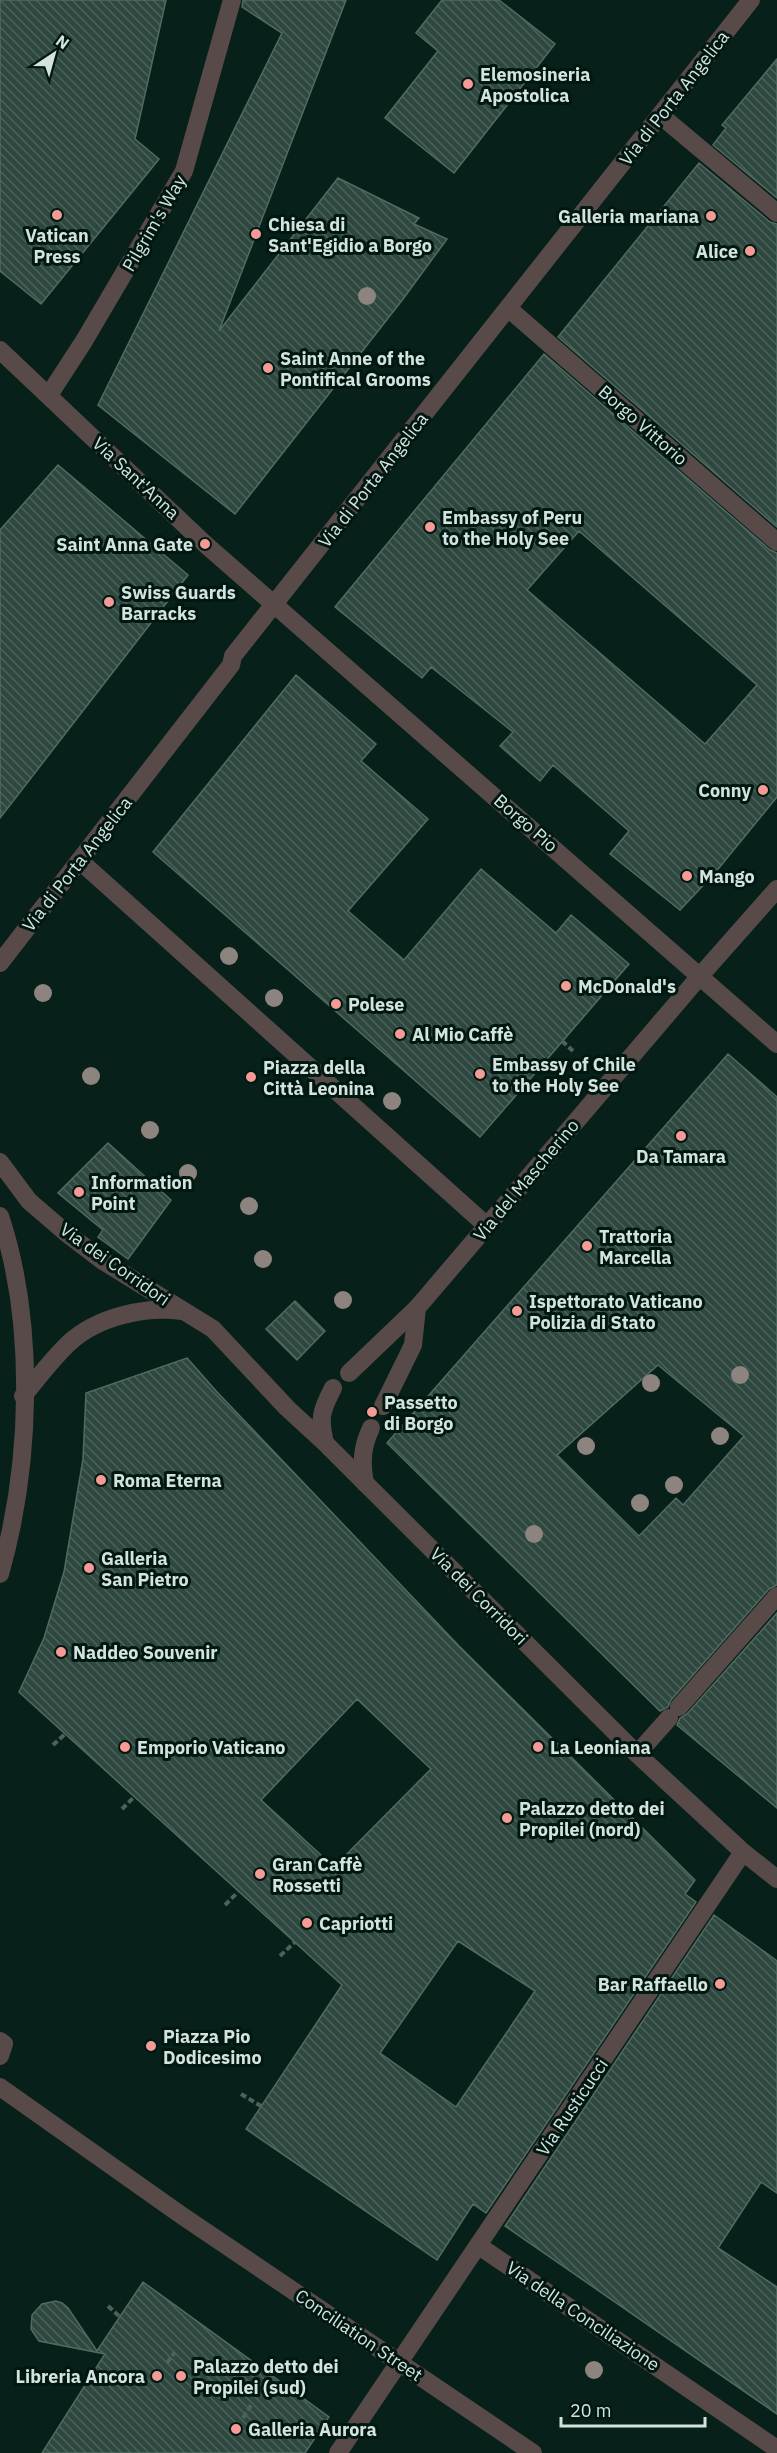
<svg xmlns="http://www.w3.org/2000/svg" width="777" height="2453" viewBox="0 0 777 2453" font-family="'IBM Plex Sans',sans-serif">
<defs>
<pattern id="building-back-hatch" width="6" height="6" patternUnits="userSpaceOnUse" patternTransform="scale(1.5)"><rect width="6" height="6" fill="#2e473f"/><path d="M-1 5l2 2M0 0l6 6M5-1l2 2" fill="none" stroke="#4b615a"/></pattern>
</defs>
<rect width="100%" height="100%" fill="#08201a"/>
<path fill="url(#building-back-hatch)" stroke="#516b62" stroke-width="1.5" fill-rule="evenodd" d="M 0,0 L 166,0 L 135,139 L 159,159 L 41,304 L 0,271 Z
M 243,0 L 346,0 L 219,331 L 338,178 L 419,218 L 414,224 L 447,239 L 403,299 L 235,514 L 98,405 L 282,33 L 242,7 Z
M 442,0 L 499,0 L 555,44 L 454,173 L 385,118 L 438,51 L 416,33 Z
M 777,59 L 777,198 L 713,145 L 726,128 L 722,125 Z
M 699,163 L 770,222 L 777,224 L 777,527 L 558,337 Z
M 544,354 L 770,550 L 777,553 L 777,797 L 714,874 L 680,910 L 610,854 L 629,831 L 553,765 L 540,781 L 500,746 L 513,732 L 431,667 L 422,678 L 335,607 ZM 579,531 L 757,685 L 705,744 L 527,590 Z
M 58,465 L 188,575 L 0,818 L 0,530 Z
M 296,675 L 376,744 L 361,761 L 428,819 L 348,911 L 404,960 L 481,869 L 556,933 L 571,915 L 629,964 L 480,1137 L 153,852 Z
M 728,1054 L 777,1097 L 777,1585 L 769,1589 L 671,1700 L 668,1707 L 660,1711 L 387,1443 ZM 658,1365 L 744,1436 L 683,1505 L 676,1498 L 639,1536 L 557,1455 Z
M 108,1143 L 171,1200 L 128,1259 L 98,1237 L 103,1230 L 58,1193 Z
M 295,1301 L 325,1331 L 297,1360 L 266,1329 Z
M 187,1358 L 217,1392 L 460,1647 L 695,1880 L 685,1894 L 696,1902 L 486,2213 L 473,2204 L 437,2260 L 246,2129 L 342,1985 L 19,1692 L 44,1638 L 64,1572 L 83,1459 L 86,1393 ZM 357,1699 L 431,1769 L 334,1867 L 261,1800 ZM 458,1941 L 535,1991 L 456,2107 L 380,2053 Z
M 777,1613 L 777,1808 L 677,1725 L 680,1718 L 687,1714 Z
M 714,1915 L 777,1961 L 777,2193 L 761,2182 L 718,2248 L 777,2287 L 777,2414 L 505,2226 Z
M 143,2282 L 329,2417 L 305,2453 L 42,2453 L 105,2354 L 39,2341 L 31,2329 L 32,2315 L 42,2304 L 56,2301 L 62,2303 L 68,2308 L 97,2351 Z"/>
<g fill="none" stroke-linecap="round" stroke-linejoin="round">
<path stroke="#4d625c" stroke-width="4" stroke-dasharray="6 3" stroke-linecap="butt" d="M 562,1041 L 573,1051
M 53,1745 L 65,1734
M 122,1809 L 134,1797
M 225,1905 L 238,1892
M 280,1956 L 295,1942
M 241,2094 L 261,2106
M 108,2306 L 120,2317
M 167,2363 L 175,2352
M 243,2418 L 252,2404"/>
<path stroke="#584a49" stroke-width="18" d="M 383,1406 L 413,1345 L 417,1308
M 365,1483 C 361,1462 362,1447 371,1428"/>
<path stroke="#584a49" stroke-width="18" d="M 660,115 L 777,213
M 508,308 L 777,542
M 0,350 L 205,544 L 777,1044
M 49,395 L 84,341 L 184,171 L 232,0
M 80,861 L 487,1226
M 0,963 L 231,665 L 233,656 L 751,0
M 0,1162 L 29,1201 L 65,1232 L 103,1261 L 213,1329 L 287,1408 L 325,1443 L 637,1754 L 743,1852 L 777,1879
M 0,1216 C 36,1324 31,1466 0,1574
M 349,1373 L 417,1308 L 700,976 L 777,889
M 23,1396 C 38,1378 52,1359 69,1343 C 97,1317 144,1306 182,1311
M 325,1443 C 319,1418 321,1411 333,1388
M 679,1707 L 777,1596
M 637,1754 L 669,1718
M 0,2041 L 4,2044 L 0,2056
M 0,2087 L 181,2215 L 533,2453
M 479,2246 L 777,2449
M 338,2453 L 743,1852"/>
</g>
<g fill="#8e847f">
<circle cx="367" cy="296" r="9"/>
<circle cx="229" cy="956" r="9"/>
<circle cx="43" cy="993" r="9"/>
<circle cx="274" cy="998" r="9"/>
<circle cx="91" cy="1076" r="9"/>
<circle cx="392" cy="1101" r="9"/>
<circle cx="150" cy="1130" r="9"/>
<circle cx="188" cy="1173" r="9"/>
<circle cx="249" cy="1206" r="9"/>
<circle cx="263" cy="1259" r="9"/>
<circle cx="343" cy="1300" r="9"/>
<circle cx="740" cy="1375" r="9"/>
<circle cx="651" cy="1383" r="9"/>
<circle cx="720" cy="1436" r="9"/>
<circle cx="586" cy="1446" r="9"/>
<circle cx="674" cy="1485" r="9"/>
<circle cx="640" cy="1503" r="9"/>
<circle cx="534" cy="1534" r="9"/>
<circle cx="594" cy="2370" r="9"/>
</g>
<g fill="#f59b97" stroke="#011711" stroke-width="2">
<circle cx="468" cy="84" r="6"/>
<circle cx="57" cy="215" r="6"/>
<circle cx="711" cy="216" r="6"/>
<circle cx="256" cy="234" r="6"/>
<circle cx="750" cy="251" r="6"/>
<circle cx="268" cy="368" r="6"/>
<circle cx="430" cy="527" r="6"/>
<circle cx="205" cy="544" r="6"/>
<circle cx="109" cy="602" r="6"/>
<circle cx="763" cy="790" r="6"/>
<circle cx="687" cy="876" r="6"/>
<circle cx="566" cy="986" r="6"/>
<circle cx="336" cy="1004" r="6"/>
<circle cx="400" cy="1034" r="6"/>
<circle cx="480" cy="1074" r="6"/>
<circle cx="251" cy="1077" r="6"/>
<circle cx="681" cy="1136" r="6"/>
<circle cx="79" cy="1192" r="6"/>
<circle cx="587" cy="1246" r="6"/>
<circle cx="517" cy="1311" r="6"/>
<circle cx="372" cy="1412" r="6"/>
<circle cx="101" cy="1480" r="6"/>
<circle cx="89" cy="1568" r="6"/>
<circle cx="61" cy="1652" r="6"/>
<circle cx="125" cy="1747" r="6"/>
<circle cx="538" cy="1747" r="6"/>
<circle cx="507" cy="1818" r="6"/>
<circle cx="260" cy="1874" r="6"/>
<circle cx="307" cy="1923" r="6"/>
<circle cx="720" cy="1984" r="6"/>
<circle cx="151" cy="2046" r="6"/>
<circle cx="157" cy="2376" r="6"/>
<circle cx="181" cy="2376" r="6"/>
<circle cx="236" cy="2429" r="6"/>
</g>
<g text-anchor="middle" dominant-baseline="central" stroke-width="6" stroke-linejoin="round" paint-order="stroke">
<g font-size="18" font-weight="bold" fill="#d5e3de" stroke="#011711" text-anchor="start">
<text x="480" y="74">Elemosineria<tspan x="480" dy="21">Apostolica</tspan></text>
<text x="699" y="216" text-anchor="end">Galleria mariana</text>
<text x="268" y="224">Chiesa di<tspan x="268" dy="21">Sant'Egidio a Borgo</tspan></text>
<text x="57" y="235" text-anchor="middle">Vatican<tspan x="57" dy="21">Press</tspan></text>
<text x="738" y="251" text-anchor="end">Alice</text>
<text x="280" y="358">Saint Anne of the<tspan x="280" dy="21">Pontifical Grooms</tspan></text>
<text x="442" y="517">Embassy of Peru<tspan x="442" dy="21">to the Holy See</tspan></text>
<text x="193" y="544" text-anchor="end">Saint Anna Gate</text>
<text x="121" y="592">Swiss Guards<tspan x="121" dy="21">Barracks</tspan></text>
<text x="751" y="790" text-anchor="end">Conny</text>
<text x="699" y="876">Mango</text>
<text x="578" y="986">McDonald's</text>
<text x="348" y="1004">Polese</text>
<text x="412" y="1034">Al Mio Caffè</text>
<text x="492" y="1064">Embassy of Chile<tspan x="492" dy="21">to the Holy See</tspan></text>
<text x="263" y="1067">Piazza della<tspan x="263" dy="21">Città Leonina</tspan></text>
<text x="681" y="1156" text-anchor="middle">Da Tamara</text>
<text x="91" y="1182">Information<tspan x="91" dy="21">Point</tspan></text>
<text x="599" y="1236">Trattoria<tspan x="599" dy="21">Marcella</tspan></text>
<text x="529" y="1301">Ispettorato Vaticano<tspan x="529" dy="21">Polizia di Stato</tspan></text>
<text x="384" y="1402">Passetto<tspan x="384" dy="21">di Borgo</tspan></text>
<text x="113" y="1480">Roma Eterna</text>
<text x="101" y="1558">Galleria<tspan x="101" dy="21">San Pietro</tspan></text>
<text x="73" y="1652">Naddeo Souvenir</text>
<text x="137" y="1747">Emporio Vaticano</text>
<text x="550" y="1747">La Leoniana</text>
<text x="519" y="1808">Palazzo detto dei<tspan x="519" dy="21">Propilei (nord)</tspan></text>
<text x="272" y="1864">Gran Caffè<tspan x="272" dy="21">Rossetti</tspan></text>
<text x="319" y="1923">Capriotti</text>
<text x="708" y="1984" text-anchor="end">Bar Raffaello</text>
<text x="163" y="2036">Piazza Pio<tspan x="163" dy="21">Dodicesimo</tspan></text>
<text x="193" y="2366">Palazzo detto dei<tspan x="193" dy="21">Propilei (sud)</tspan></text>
<text x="145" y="2376" text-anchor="end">Libreria Ancora</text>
<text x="248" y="2429">Galleria Aurora</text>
</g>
<g font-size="18" fill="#d5e3de" stroke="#011711">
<text transform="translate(674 98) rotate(-52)">Via di Porta Angelica</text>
<text transform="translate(154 223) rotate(-60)">Pilgrim's Way</text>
<text transform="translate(643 425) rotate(41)">Borgo Vittorio</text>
<text transform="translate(136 478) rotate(43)">Via Sant'Anna</text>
<text transform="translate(373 480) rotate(-52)">Via di Porta Angelica</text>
<text transform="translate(526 823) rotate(41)">Borgo Pio</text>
<text transform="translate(77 864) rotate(-52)">Via di Porta Angelica</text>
<text transform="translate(526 1180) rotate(-50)">Via del Mascherino</text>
<text transform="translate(115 1264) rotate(35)">Via dei Corridori</text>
<text transform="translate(479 1596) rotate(45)">Via dei Corridori</text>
<text transform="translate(572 2107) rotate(-56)">Via Rusticucci</text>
<text transform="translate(583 2316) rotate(34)">Via della Conciliazione</text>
<text transform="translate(359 2335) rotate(34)">Conciliation Street</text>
</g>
</g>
<g transform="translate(54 54) rotate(36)" stroke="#011711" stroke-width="4.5" paint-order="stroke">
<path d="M0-4.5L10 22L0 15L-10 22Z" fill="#d5e3de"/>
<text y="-9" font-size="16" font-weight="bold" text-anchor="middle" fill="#d5e3de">N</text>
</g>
<path d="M561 2417v9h144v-9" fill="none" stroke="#d5e3de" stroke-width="3"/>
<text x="570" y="2417" font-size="18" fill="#d5e3de" stroke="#011711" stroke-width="4.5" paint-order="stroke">20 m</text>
</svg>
